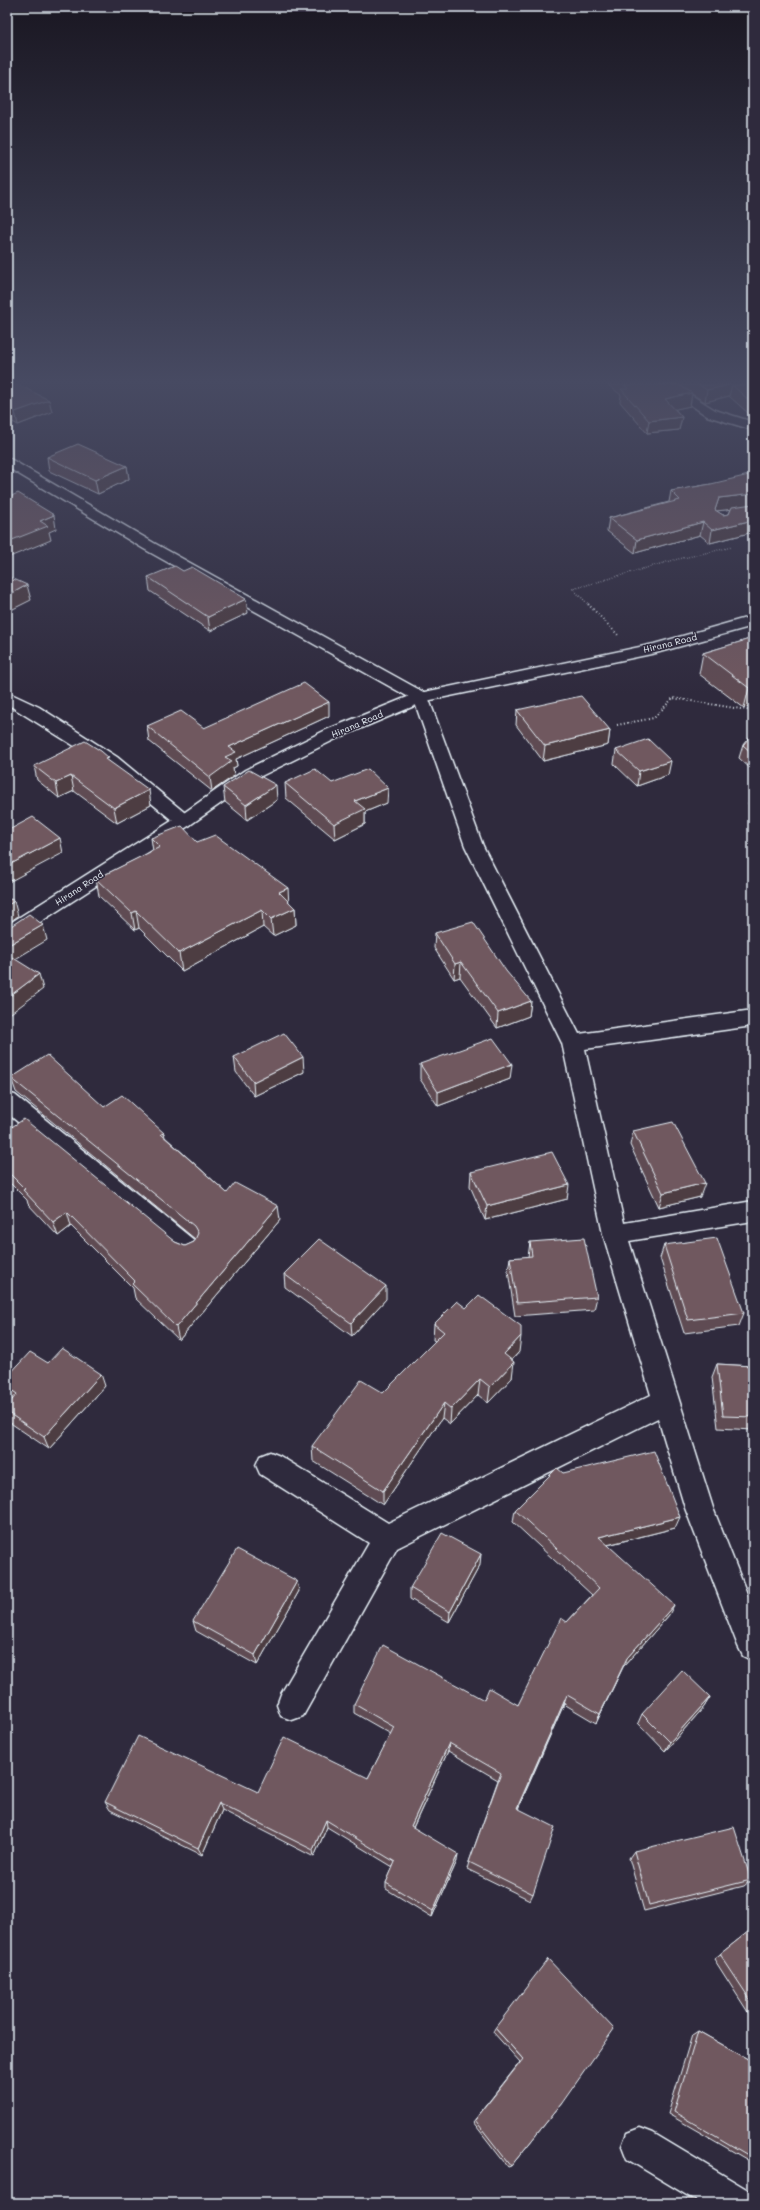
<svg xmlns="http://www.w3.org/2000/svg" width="760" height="2210" viewBox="0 0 760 2210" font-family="Mali,sans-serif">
<rect width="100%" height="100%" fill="#2f2a3d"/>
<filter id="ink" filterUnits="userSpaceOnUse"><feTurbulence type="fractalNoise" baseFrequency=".025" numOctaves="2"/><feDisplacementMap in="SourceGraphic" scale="8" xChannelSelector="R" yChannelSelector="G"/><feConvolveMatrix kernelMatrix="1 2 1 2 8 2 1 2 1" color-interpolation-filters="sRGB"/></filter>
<g filter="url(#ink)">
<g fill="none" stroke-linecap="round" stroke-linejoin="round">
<defs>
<path id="street" d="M 662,385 L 675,385 L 715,410 L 753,422 L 753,430 L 707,416 Z
M 7,457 L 154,543 L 427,694 L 483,846 L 579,1034 L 753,1010 L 753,1026 L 585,1049 L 624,1223 L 753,1201 L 753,1221 L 629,1241 L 713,1508 L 753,1609 L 753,1661 L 743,1656 L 738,1646 L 685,1508 L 658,1418 L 397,1548 L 303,1716 L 292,1720 L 281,1716 L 277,1705 L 281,1694 L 369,1543 L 260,1474 L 256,1465 L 260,1456 L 270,1452 L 280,1456 L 388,1523 L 651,1395 L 603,1234 L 562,1043 L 465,846 L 414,700 L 144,549 L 7,467 Z
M 7,692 L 39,707 L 117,757 L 190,817 L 193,821 L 190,825 L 184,827 L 178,825 L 105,765 L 7,704 Z
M 7,1093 L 15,1095 L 195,1241 L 199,1248 L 195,1255 L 187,1258 L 179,1255 L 7,1113 Z
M 640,2128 L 653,2133 L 748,2190 L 753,2203 L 700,2203 L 627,2159 L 622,2146 L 627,2133 Z"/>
<path id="secondary" d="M 753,616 L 753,626 L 656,653 L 426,701 L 338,738 L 257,778 L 190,825 L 14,939 L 7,941 L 7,925 L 178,817 L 245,770 L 326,730 L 415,694 L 654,644 Z"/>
</defs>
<use href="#street" stroke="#e8f1f8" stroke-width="3"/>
<use href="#secondary" stroke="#e8f1f8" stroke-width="3"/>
<path stroke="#e8f1f8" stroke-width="1.5" stroke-dasharray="0.5 2" stroke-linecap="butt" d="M 589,605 L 573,589 L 674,560 L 732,547"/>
<path stroke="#e8f1f8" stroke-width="2" stroke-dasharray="1 2.5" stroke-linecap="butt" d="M 588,604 L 618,635
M 617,725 L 654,718 L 673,698 L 753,711"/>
<use href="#street" fill="#2f2a3d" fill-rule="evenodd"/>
<use href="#secondary" fill="#2f2a3d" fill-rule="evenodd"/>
</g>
<path fill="#5f4c52" stroke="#e8f1f8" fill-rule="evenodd" d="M 7,385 L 49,400 L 52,412 L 18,425 L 7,419 Z
M 608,385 L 753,385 L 753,414 L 749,414 L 729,396 L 705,402 L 692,394 L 690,406 L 675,409 L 682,417 L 679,430 L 647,433 L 620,402 L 621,395 Z
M 47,457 L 127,466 L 129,479 L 98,494 L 49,471 Z
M 711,484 L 753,532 L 710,543 L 700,535 L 635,553 L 607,531 L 609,518 L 669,502 L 671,491 ZM 731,509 L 729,514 L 723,515 L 716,511 Z
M 148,577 L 248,613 L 210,631 L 150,591 Z
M 753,638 L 753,705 L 744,708 L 699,674 L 703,653 Z
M 517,710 L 610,730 L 608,745 L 543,761 L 516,725 Z
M 329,716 L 236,759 L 237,766 L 233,768 L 234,776 L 212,791 L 149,741 L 147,726 L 204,728 Z
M 753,733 L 753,771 L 739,758 L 743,745 Z
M 616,750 L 668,775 L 637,786 L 614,764 Z
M 109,761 L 151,805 L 117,823 L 74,791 L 59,798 L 37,780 L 34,766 Z
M 285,783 L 332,783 L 387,803 L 365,812 L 365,824 L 335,839 L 286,798 Z
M 223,787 L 277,800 L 247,820 L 225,802 Z
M 753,790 L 753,808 L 748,804 L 751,791 Z
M 151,838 L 197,842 L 289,902 L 295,908 L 296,925 L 273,936 L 263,927 L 182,971 L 139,928 L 135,930 L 99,896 L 96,879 L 153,851 Z
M 435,933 L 531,1001 L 529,1016 L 497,1028 L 460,977 L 454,979 L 434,948 Z
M 234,1057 L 304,1072 L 254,1096 L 236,1072 Z
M 420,1064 L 510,1079 L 438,1106 L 420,1079 Z
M 11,1078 L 104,1107 L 164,1133 L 165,1137 L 227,1193 L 280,1220 L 179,1340 L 135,1298 L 133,1288 L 71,1226 L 58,1236 L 28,1204 L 27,1200 L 7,1180 L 7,1130 L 175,1242 L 185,1246 L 194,1242 L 195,1239 L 16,1092 Z
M 633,1131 L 700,1197 L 659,1207 L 630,1145 Z
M 471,1172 L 567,1199 L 485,1220 L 470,1186 Z
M 530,1242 L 597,1297 L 594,1310 L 515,1316 L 508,1271 L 510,1258 L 528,1257 Z
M 664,1245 L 744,1313 L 739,1326 L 684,1333 L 660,1258 Z
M 284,1274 L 386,1299 L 352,1336 L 285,1287 Z
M 434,1324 L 519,1352 L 512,1360 L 512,1378 L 488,1403 L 478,1395 L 450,1424 L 442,1418 L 383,1505 L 313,1461 L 312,1446 L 383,1393 L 435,1341 L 433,1340 Z
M 48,1363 L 105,1386 L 49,1449 L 9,1422 L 7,1417 L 7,1406 L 13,1400 L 7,1396 L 7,1377 Z
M 717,1364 L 753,1366 L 753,1430 L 718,1428 L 712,1377 Z
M 563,1473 L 675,1528 L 608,1545 L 669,1615 L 623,1667 L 596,1723 L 564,1704 L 518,1809 L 533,1894 L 530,1900 L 467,1869 L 469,1862 L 498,1780 L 448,1751 L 413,1828 L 457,1861 L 432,1917 L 386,1889 L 386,1883 L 393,1867 L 327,1827 L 314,1857 L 222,1810 L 202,1855 L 110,1810 L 105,1802 L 258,1792 L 368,1778 L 391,1734 L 354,1713 L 354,1704 L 484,1700 L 518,1705 L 567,1622 L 592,1595 L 513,1522 L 515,1510 Z
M 480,1565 L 449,1622 L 410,1599 L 410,1588 Z
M 299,1591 L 257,1665 L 196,1631 L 193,1621 Z
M 710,1697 L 704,1707 L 665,1751 L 638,1723 L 642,1714 Z
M 634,1851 L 751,1880 L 744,1886 L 644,1911 L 629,1858 Z
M 753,1928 L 753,2020 L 714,1959 Z
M 495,2028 L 562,2103 L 511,2166 L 508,2167 L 473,2122 L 520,2062 L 493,2032 Z
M 698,2031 L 753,2062 L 753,2163 L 668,2114 L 692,2035 Z
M 686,2199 L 695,2199 L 698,2203 L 684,2203 Z"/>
<path fill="#4e3e42" stroke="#e8f1f8" d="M 729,385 L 732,385 L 729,396 L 705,402 L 707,390 Z
M 692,393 L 690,406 L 663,412 L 665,399 Z
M 49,400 L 52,412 L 18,425 L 15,412 Z
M 753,401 L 753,414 L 749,414 L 751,402 Z
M 682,417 L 679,430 L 647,433 L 649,421 Z
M 127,466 L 129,479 L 98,494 L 95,480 Z
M 753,494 L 753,507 L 716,511 L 715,510 L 719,498 Z
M 54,515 L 56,529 L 49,532 L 51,540 L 7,558 L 7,542 L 40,521 Z
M 753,520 L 753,532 L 710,543 L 712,530 Z
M 703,522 L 700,535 L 635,553 L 637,540 Z
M 27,585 L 31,600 L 7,612 L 7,596 Z
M 246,599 L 248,613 L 210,631 L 208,617 Z
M 753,686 L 753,705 L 744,708 L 749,688 Z
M 329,702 L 329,716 L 236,759 L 237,766 L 233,768 L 234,776 L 212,791 L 210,777 L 225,757 L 229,747 Z
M 610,730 L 608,745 L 543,761 L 545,746 Z
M 671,761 L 668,775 L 637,786 L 639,771 Z
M 71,776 L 74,791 L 59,798 L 56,783 Z
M 276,785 L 277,800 L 247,820 L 246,805 Z
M 388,788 L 387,803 L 365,812 L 365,824 L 335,839 L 334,824 L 355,801 Z
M 149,790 L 151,805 L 117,823 L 114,808 Z
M 60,838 L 63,853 L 7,883 L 7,866 Z
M 288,888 L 289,906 L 279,892 Z
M 14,901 L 18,916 L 7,924 L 7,906 Z
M 295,908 L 296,925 L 273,936 L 271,919 Z
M 262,910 L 263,927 L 182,971 L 179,953 Z
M 136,911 L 139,928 L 135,930 L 132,913 Z
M 43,925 L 47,940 L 7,964 L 7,946 Z
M 461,962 L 460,977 L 454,979 L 455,964 Z
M 39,974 L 43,989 L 7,1016 L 7,998 Z
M 531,1001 L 529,1016 L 497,1028 L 498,1013 Z
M 303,1057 L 304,1072 L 254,1096 L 253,1082 Z
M 512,1064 L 510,1079 L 438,1106 L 438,1092 Z
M 705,1183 L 700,1197 L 659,1207 L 663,1193 Z
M 569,1185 L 567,1199 L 485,1220 L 487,1206 Z
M 278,1206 L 280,1220 L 179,1340 L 176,1327 Z
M 67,1212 L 71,1226 L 58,1236 L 53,1222 Z
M 386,1286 L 386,1299 L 352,1336 L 351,1323 Z
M 521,1336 L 519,1352 L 502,1370 L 504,1354 Z
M 514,1362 L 512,1378 L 488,1403 L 490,1387 Z
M 101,1374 L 105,1386 L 49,1449 L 44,1437 Z
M 480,1379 L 478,1395 L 450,1424 L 451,1409 Z
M 444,1403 L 442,1418 L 383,1505 L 383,1491 Z
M 680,1517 L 675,1528 L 595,1548 L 599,1537 Z
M 481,1554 L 480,1565 L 449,1622 L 450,1612 Z
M 297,1581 L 299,1591 L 257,1665 L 255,1655 Z
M 674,1605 L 669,1615 L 623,1667 L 596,1723 L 627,1658 Z
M 567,1695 L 564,1704 L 514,1816 L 517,1808 Z
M 710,1697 L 704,1707 L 665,1751 L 670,1742 Z
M 449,1743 L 448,1751 L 410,1834 L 411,1826 Z
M 219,1803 L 222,1810 L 202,1855 L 198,1848 Z
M 326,1820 L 327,1827 L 314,1857 L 313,1850 Z
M 458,1854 L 457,1861 L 432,1917 L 433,1911 Z"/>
<path fill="#6f585f" stroke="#e8f1f8" d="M 7,385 L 19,385 L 49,400 L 15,412 L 7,408 Z
M 624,385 L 679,385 L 692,393 L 665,399 L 682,417 L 649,421 L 621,389 L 629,389 Z
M 699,385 L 729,385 L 707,390 Z
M 732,385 L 753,385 L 753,401 L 751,402 Z
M 78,444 L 127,466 L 95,480 L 47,457 Z
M 753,474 L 753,494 L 719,498 L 715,510 L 723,515 L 729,514 L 732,507 L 753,504 L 753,520 L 712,530 L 703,522 L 637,540 L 609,518 L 680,500 L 671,491 L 711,484 Z
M 18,493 L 54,515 L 40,521 L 48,526 L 7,542 L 7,498 Z
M 175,566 L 183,571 L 192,567 L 246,599 L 208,617 L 148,577 Z
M 7,576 L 27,585 L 7,596 Z
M 753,638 L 753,686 L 749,688 L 703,653 Z
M 304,683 L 329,702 L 229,747 L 236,752 L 225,757 L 232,761 L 210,777 L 147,726 L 181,711 L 204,728 Z
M 581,696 L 610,730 L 545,746 L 517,710 Z
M 753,733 L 753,754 L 743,745 Z
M 648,739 L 671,761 L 639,771 L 616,750 Z
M 85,741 L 101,751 L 109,758 L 106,759 L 149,790 L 114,808 L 71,776 L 56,783 L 34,766 Z
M 315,769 L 332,783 L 368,769 L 388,788 L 355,801 L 365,809 L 334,824 L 285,783 Z
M 249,770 L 276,785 L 246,805 L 223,787 Z
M 33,817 L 60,838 L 7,866 L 7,831 Z
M 182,826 L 197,842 L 215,835 L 288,888 L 279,892 L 295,908 L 271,919 L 262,910 L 179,953 L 136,911 L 132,913 L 96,879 L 160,847 L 151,838 Z
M 11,899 L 14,901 L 7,906 L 7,901 Z
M 29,914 L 43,925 L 7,946 L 7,926 L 11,926 Z
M 473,922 L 506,971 L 531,1001 L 498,1013 L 461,962 L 455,964 L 435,933 Z
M 7,954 L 39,974 L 7,998 Z
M 284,1033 L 303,1057 L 253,1082 L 234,1057 Z
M 493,1038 L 512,1064 L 438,1092 L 420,1064 Z
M 47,1055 L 104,1107 L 122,1095 L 164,1133 L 161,1134 L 227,1193 L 235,1183 L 278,1206 L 176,1327 L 132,1284 L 135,1281 L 67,1212 L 53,1222 L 23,1190 L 25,1189 L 7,1171 L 7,1130 L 24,1119 L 175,1242 L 185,1246 L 194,1242 L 198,1233 L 194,1226 L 11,1078 Z
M 673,1122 L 705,1183 L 663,1193 L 633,1131 Z
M 552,1152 L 569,1185 L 487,1206 L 471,1172 Z
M 584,1238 L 597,1297 L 517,1303 L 510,1258 L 532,1256 L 530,1242 Z
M 717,1238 L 744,1313 L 688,1320 L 664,1245 Z
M 319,1239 L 386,1286 L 351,1323 L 284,1274 Z
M 479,1295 L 521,1326 L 521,1336 L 504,1354 L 514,1362 L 490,1387 L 480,1379 L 451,1409 L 444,1403 L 383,1491 L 312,1446 L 361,1380 L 383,1393 L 444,1332 L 434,1324 L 457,1301 L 466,1308 Z
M 62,1348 L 101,1374 L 44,1437 L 7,1412 L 7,1406 L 17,1394 L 7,1387 L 7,1377 L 30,1352 L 48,1363 Z
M 717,1364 L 753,1366 L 753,1417 L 723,1416 Z
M 654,1451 L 680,1517 L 599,1537 L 674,1605 L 627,1658 L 600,1714 L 567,1695 L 517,1808 L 555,1827 L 533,1894 L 469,1862 L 501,1773 L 449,1743 L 411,1826 L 458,1854 L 433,1911 L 386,1883 L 395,1862 L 326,1820 L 313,1850 L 219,1803 L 198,1848 L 105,1802 L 138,1736 L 258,1792 L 284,1737 L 368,1778 L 394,1727 L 354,1704 L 383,1645 L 484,1700 L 489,1688 L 518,1705 L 561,1618 L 567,1622 L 599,1588 L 515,1510 L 557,1468 L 563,1473 Z
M 442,1533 L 481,1554 L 450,1612 L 410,1588 Z
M 237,1549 L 297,1581 L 255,1655 L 193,1621 Z
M 682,1670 L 710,1697 L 670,1742 L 642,1714 Z
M 734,1827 L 751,1880 L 649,1905 L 634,1851 Z
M 753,1928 L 753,2004 L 720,1954 Z
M 548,1959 L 614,2029 L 562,2103 L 511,2166 L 475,2120 L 523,2059 L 495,2028 Z
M 698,2031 L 753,2062 L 753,2158 L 674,2112 Z
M 695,2199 L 698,2203 L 692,2203 Z"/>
</g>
<linearGradient id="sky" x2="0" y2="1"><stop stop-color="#1a1722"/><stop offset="0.55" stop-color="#474a62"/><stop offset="1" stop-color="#474a62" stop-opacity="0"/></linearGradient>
<rect width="760" height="694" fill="url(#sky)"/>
<g text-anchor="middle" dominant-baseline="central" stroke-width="3" stroke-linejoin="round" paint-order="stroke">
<g font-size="9" fill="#e8f1f8" stroke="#2f2a3d">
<text transform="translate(670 643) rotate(-14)">Hirana Road</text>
<text transform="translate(357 724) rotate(-23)">Hirana Road</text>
<text transform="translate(79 888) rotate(-33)">Hirana Road</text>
</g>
</g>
<rect width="760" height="2210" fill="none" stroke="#2f2a3d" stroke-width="24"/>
<rect x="12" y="12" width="736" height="2186" fill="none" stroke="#e8f1f8" stroke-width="1.5" filter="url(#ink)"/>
</svg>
